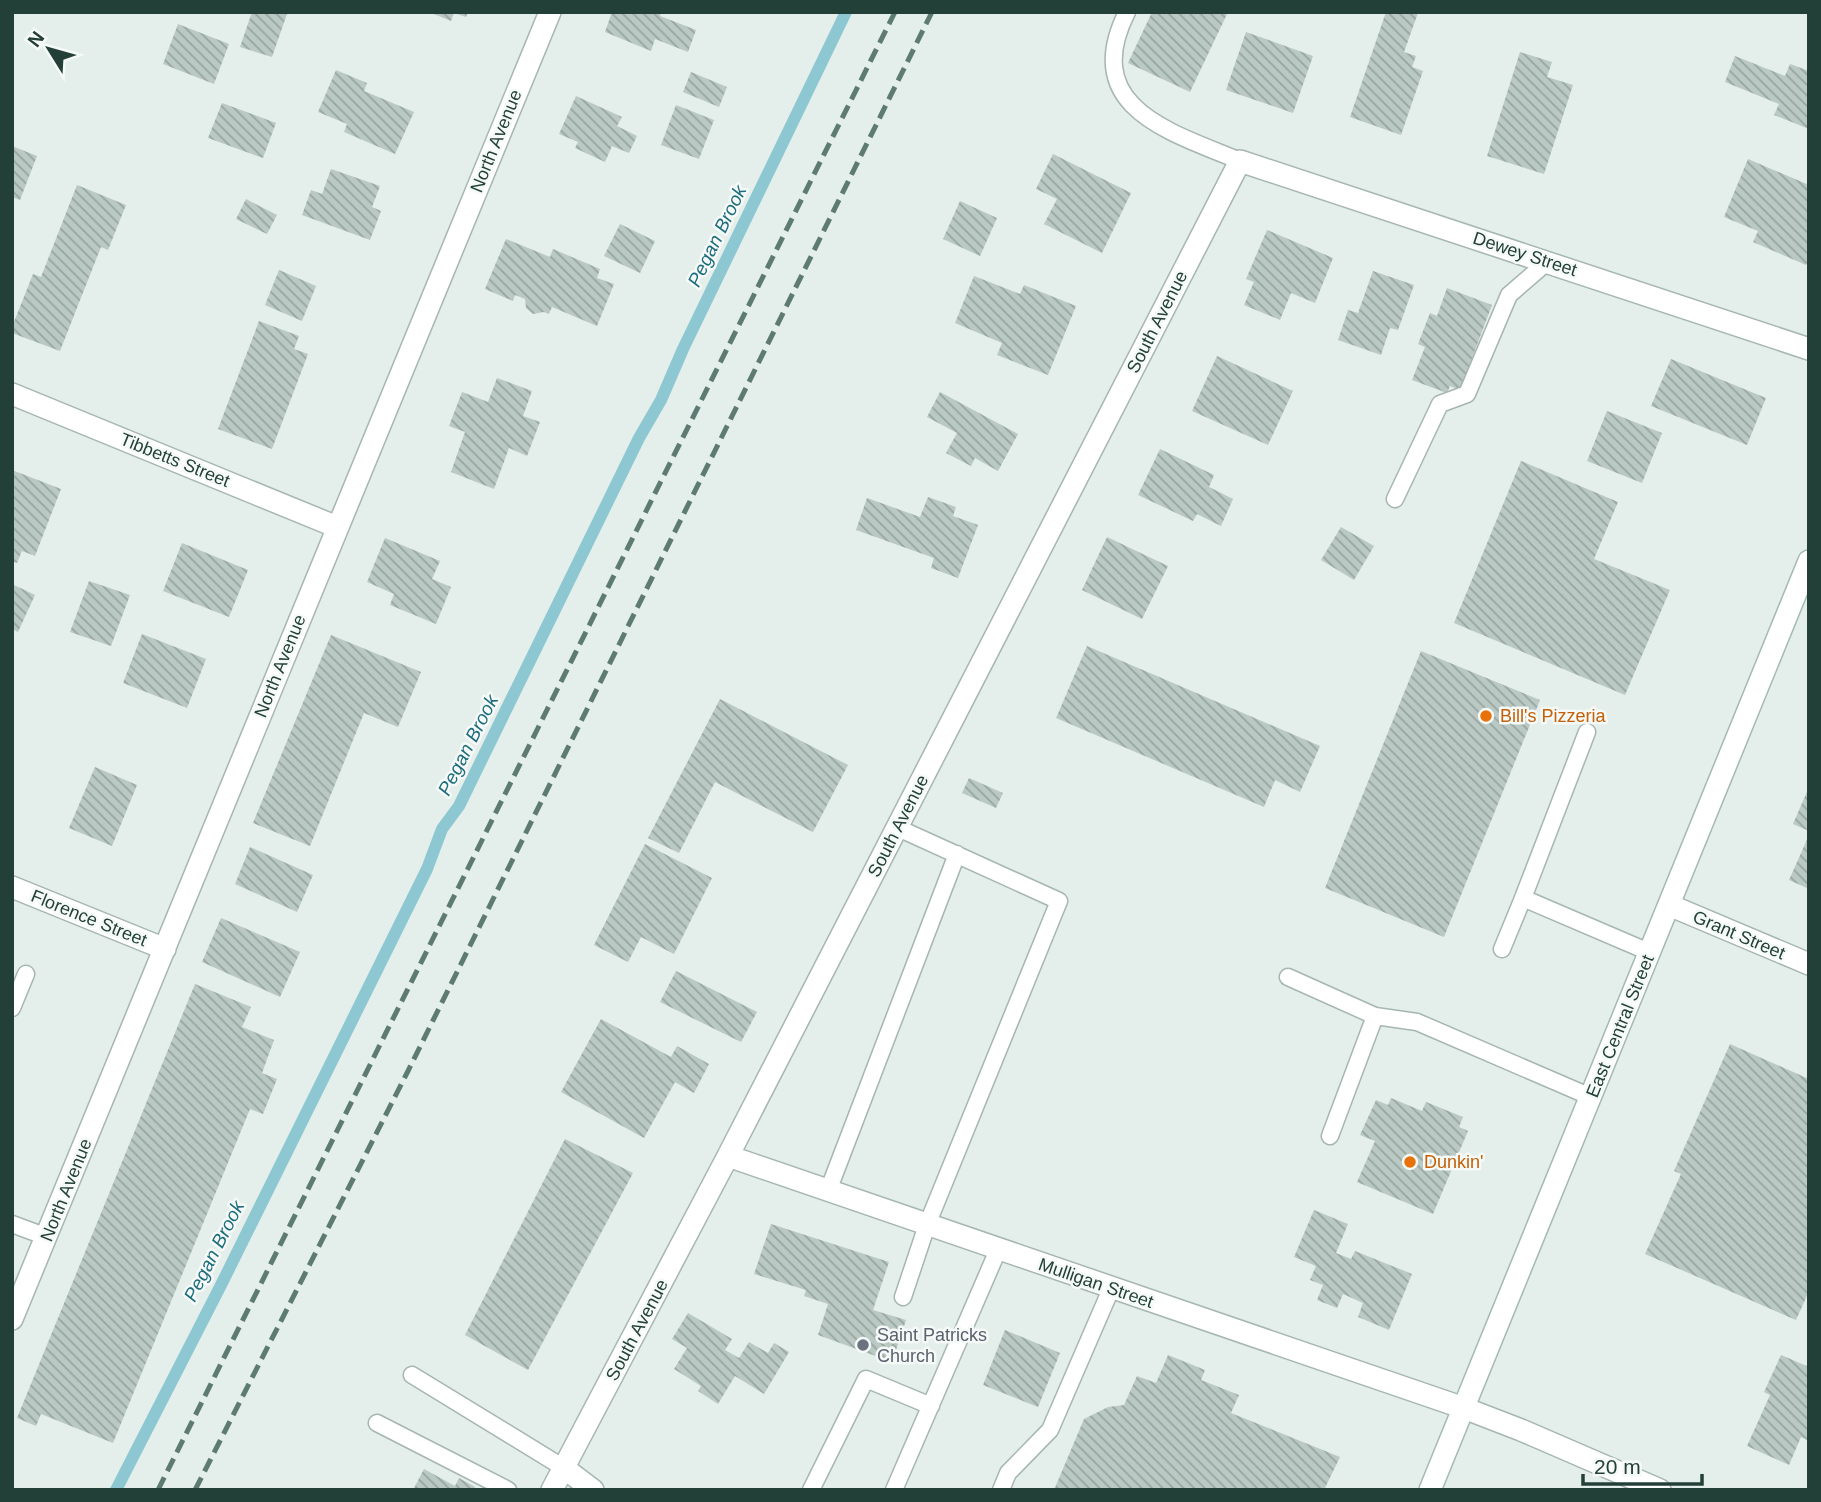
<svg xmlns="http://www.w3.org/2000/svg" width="1821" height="1502" viewBox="0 0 1821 1502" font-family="Arial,sans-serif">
<defs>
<pattern id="building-back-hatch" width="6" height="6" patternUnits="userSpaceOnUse" patternTransform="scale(1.75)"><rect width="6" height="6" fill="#bac9c3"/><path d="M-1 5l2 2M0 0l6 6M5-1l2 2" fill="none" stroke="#97a59f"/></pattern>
</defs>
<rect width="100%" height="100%" fill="#e4eeea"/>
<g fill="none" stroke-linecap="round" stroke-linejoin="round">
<path stroke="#8dc8d2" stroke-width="12" d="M 116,1490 L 221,1285 L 427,869 L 442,829 L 459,806 L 639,438 L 661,400 L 683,349 L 846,12"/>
</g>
<path fill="url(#building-back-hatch)" d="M 252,12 L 287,14 L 272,57 L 240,47 Z
M 429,12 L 468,12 L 466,17 L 454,13 L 451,21 Z
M 612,12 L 661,12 L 660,16 L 696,30 L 688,52 L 655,39 L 651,51 L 605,32 Z
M 1152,12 L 1228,12 L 1190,92 L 1128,63 Z
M 1386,12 L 1418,13 L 1404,52 L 1416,56 L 1412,67 L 1423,71 L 1401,135 L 1350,117 Z
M 178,24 L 229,44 L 214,84 L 163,64 Z
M 1246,32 L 1313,56 L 1293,113 L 1226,90 Z
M 1520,52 L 1552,62 L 1547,77 L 1573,85 L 1544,174 L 1487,156 Z
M 1735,56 L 1785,76 L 1790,64 L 1809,71 L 1809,129 L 1774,115 L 1779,104 L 1725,82 Z
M 336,70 L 367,83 L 364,91 L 414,112 L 395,154 L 344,132 L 347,124 L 318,112 Z
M 691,72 L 727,87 L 719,107 L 683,92 Z
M 576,96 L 622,117 L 617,126 L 637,136 L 629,153 L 612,146 L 605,162 L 575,148 L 578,142 L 559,134 Z
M 222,103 L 276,123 L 263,158 L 208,138 Z
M 676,105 L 714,120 L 699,159 L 661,145 Z
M 12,146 L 37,156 L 20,200 L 12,197 Z
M 1053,154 L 1131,193 L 1102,253 L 1044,224 L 1057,199 L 1036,189 Z
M 1748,159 L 1809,185 L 1809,259 L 1806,265 L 1753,242 L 1758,231 L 1724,217 Z
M 331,169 L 380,186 L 372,207 L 381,211 L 370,240 L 302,215 L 311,190 L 322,194 Z
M 77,185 L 126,205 L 108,250 L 101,247 L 60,351 L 12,333 L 12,327 L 33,274 L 41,277 Z
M 246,199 L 277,215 L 267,234 L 236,219 Z
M 960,201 L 997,218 L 980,256 L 943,239 Z
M 620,224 L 655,241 L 640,273 L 604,256 Z
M 1267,230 L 1333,258 L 1315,303 L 1291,293 L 1280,320 L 1244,305 L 1254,282 L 1246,279 Z
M 506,239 L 550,257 L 553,249 L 600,269 L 597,278 L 614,284 L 597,326 L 552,307 L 549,314 L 544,312 L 533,314 L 526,308 L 525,299 L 515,295 L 513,301 L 485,289 Z
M 279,270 L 316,286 L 302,321 L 265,305 Z
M 1373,271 L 1414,285 L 1398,330 L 1390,328 L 1381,355 L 1338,340 L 1348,310 L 1358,313 Z
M 974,276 L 1020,294 L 1024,285 L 1076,306 L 1048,375 L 997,355 L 1002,343 L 955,323 Z
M 1447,288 L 1492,305 L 1460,390 L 1450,386 L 1447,393 L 1412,380 L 1425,347 L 1418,344 L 1430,313 L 1437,316 Z
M 259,321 L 299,336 L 294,349 L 308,354 L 272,449 L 218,429 Z
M 1217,356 L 1293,391 L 1268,445 L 1192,411 Z
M 1671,359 L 1766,398 L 1747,445 L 1651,406 Z
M 497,378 L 532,391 L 523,416 L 540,422 L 527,456 L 509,448 L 494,489 L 451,472 L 465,432 L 449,426 L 462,392 L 488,402 Z
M 940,392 L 1018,434 L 998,471 L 975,458 L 971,466 L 946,453 L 957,433 L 927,417 Z
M 1607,411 L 1662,433 L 1642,483 L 1587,461 Z
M 1160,449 L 1214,475 L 1209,487 L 1233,499 L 1221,526 L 1197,514 L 1193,521 L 1138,495 Z
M 1521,461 L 1618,502 L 1594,559 L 1670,590 L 1625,695 L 1454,623 Z
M 12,470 L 61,489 L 35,556 L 22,551 L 17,563 L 12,561 Z
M 928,497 L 956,507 L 953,516 L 978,525 L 958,578 L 931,568 L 934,558 L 856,530 L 867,498 L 920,517 Z
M 1341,527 L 1374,546 L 1354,580 L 1321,560 Z
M 1107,537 L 1168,566 L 1142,619 L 1082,590 Z
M 385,538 L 440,561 L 432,579 L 451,587 L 436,624 L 390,605 L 394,594 L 367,582 Z
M 182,543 L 248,570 L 229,617 L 163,591 Z
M 89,581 L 130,595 L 111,646 L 70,632 Z
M 12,584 L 35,595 L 18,632 L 12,629 Z
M 142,634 L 206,659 L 187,708 L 123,683 Z
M 331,635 L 421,672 L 398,727 L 364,713 L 310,846 L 253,823 Z
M 1087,646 L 1320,746 L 1300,792 L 1275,780 L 1264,807 L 1056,718 Z
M 1421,651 L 1540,700 L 1444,937 L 1325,888 Z
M 720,699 L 848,765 L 813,832 L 715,782 L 679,853 L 648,838 Z
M 95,767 L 137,785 L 112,846 L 69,828 Z
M 969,778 L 1003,793 L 996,808 L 962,793 Z
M 1809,787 L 1809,831 L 1793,824 Z
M 1809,835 L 1809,889 L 1789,880 Z
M 645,844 L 712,878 L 674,954 L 641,937 L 628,962 L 594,945 Z
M 250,847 L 313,875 L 297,912 L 235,884 Z
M 221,918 L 300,952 L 280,997 L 202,962 Z
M 676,971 L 757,1012 L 741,1042 L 660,1002 Z
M 195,984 L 251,1007 L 242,1027 L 274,1040 L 262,1073 L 277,1079 L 263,1114 L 250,1109 L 113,1443 L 41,1414 L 36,1426 L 17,1418 Z
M 601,1019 L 671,1057 L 677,1046 L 709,1064 L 694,1093 L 675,1082 L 644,1138 L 561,1092 Z
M 1730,1044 L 1809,1079 L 1809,1291 L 1796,1320 L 1645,1254 L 1681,1174 L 1674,1171 Z
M 1391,1098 L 1422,1111 L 1426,1102 L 1463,1117 L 1459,1127 L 1468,1131 L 1433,1214 L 1357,1182 L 1375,1141 L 1360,1135 L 1376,1100 L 1388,1105 Z
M 565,1139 L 633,1173 L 528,1370 L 465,1335 Z
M 1314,1210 L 1348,1224 L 1336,1253 L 1351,1259 L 1355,1251 L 1412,1274 L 1389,1330 L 1358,1317 L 1363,1303 L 1343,1294 L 1337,1308 L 1317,1300 L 1323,1285 L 1310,1280 L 1316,1266 L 1294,1257 Z
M 771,1224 L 889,1262 L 873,1310 L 906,1320 L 892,1362 L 818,1335 L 828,1304 L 804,1296 L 806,1290 L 754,1274 Z
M 688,1313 L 732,1339 L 725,1350 L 739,1358 L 749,1342 L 768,1353 L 774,1343 L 789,1352 L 764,1394 L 735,1376 L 718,1404 L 698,1391 L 701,1386 L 674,1369 L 687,1348 L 672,1339 Z
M 1005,1330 L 1060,1353 L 1038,1407 L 983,1385 Z
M 1168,1355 L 1205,1370 L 1201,1380 L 1239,1395 L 1231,1413 L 1340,1457 L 1324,1490 L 1054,1490 L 1084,1419 L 1108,1407 L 1124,1405 L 1137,1376 L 1156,1383 Z
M 1781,1355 L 1809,1367 L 1809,1441 L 1801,1437 L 1789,1465 L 1747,1446 L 1770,1395 L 1764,1392 Z
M 424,1469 L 455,1486 L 459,1478 L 475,1487 L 473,1490 L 413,1490 Z"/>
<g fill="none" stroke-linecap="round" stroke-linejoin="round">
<defs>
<path id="lane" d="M 1127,12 C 1079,108 1171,132 1240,161
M 1395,499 L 1440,404 L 1467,394 L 1509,295 L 1547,262
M 1587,732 L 1523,898 L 1649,952
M 898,828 L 1059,901 L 927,1225 L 903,1297
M 1502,949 L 1523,898
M 1288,977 L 1375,1016
M 12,1008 L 26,974
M 1330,1136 L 1375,1016 L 1417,1022 L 1591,1097
M 828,1191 L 957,854
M 12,1224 L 47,1237
M 412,1375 L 564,1468
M 377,1423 L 508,1490
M 811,1490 L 866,1379 L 931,1406
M 894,1490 L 998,1250
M 1001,1490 L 1008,1473 L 1050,1430 L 1111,1289"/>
<path id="street" d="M 12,394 L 337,527
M 12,887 L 165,949
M 1669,905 L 1809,964
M 728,1156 L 1464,1408 L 1521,1430 L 1660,1490
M 12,1319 L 550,12
M 564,1468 L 593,1490
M 552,1490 L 728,1156 L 1240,161 L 1809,349"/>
<path id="secondary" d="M 1430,1490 L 1809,561"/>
</defs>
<use href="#lane" stroke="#a6b6b1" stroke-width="19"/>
<use href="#street" stroke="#a6b6b1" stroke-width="24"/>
<use href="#secondary" stroke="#a3bab1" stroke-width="24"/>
<use href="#lane" stroke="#fff" stroke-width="16"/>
<use href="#street" stroke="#fff" stroke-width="21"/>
<use href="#secondary" stroke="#fff" stroke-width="21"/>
<path stroke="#5e7b73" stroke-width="5" stroke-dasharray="14 7" stroke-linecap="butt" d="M 158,1490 L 895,12
M 195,1490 L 408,1071 L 932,12"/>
</g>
<g fill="#e8710a" stroke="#f5faf8" stroke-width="2.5">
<circle cx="1486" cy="716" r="7"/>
<circle cx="1410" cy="1162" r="7"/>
</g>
<circle fill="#6b7280" stroke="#f5faf8" stroke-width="2.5" cx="863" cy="1345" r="7"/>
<g text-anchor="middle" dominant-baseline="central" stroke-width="5" stroke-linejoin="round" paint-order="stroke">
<g font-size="18" fill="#234038" stroke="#f5faf8">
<text transform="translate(496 141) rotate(-68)">North Avenue</text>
<text transform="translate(1525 254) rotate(18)">Dewey Street</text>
<text transform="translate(1157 322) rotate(-63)">South Avenue</text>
<text transform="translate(175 460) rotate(22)">Tibbetts Street</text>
<text transform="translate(280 666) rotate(-68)">North Avenue</text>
<text transform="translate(898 826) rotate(-63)">South Avenue</text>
<text transform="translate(89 918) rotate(22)">Florence Street</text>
<text transform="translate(1739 935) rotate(23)">Grant Street</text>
<text transform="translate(1620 1026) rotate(-68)">East Central Street</text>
<text transform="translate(66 1190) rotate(-68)">North Avenue</text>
<text transform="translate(1096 1283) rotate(19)">Mulligan Street</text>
<text transform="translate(637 1330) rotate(-62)">South Avenue</text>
</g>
<g font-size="18" fill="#c56008" stroke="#f5faf8" text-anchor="start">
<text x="1500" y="716">Bill's Pizzeria</text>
<text x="1424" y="1162">Dunkin'</text>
</g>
<g font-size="18" fill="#5b616d" stroke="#f5faf8" text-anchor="start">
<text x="877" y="1335">Saint Patricks<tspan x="877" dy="21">Church</tspan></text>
</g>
<g font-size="19" font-style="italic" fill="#1d6d7c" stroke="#f5faf8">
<text transform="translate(717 236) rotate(-64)">Pegan Brook</text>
<text transform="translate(468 745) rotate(-63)">Pegan Brook</text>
<text transform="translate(214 1251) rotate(-63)">Pegan Brook</text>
</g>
</g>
<rect width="1821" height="1502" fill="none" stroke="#234038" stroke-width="28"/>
<g transform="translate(49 49) rotate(307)" stroke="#f5faf8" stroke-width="5" paint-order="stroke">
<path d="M0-5L12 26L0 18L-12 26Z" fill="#234038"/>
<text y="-10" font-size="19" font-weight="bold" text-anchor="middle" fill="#234038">N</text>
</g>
<path d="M1583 1474v10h119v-10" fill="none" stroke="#234038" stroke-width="3.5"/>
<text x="1594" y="1474" font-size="21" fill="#234038" stroke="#f5faf8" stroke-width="5" paint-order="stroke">20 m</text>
</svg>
